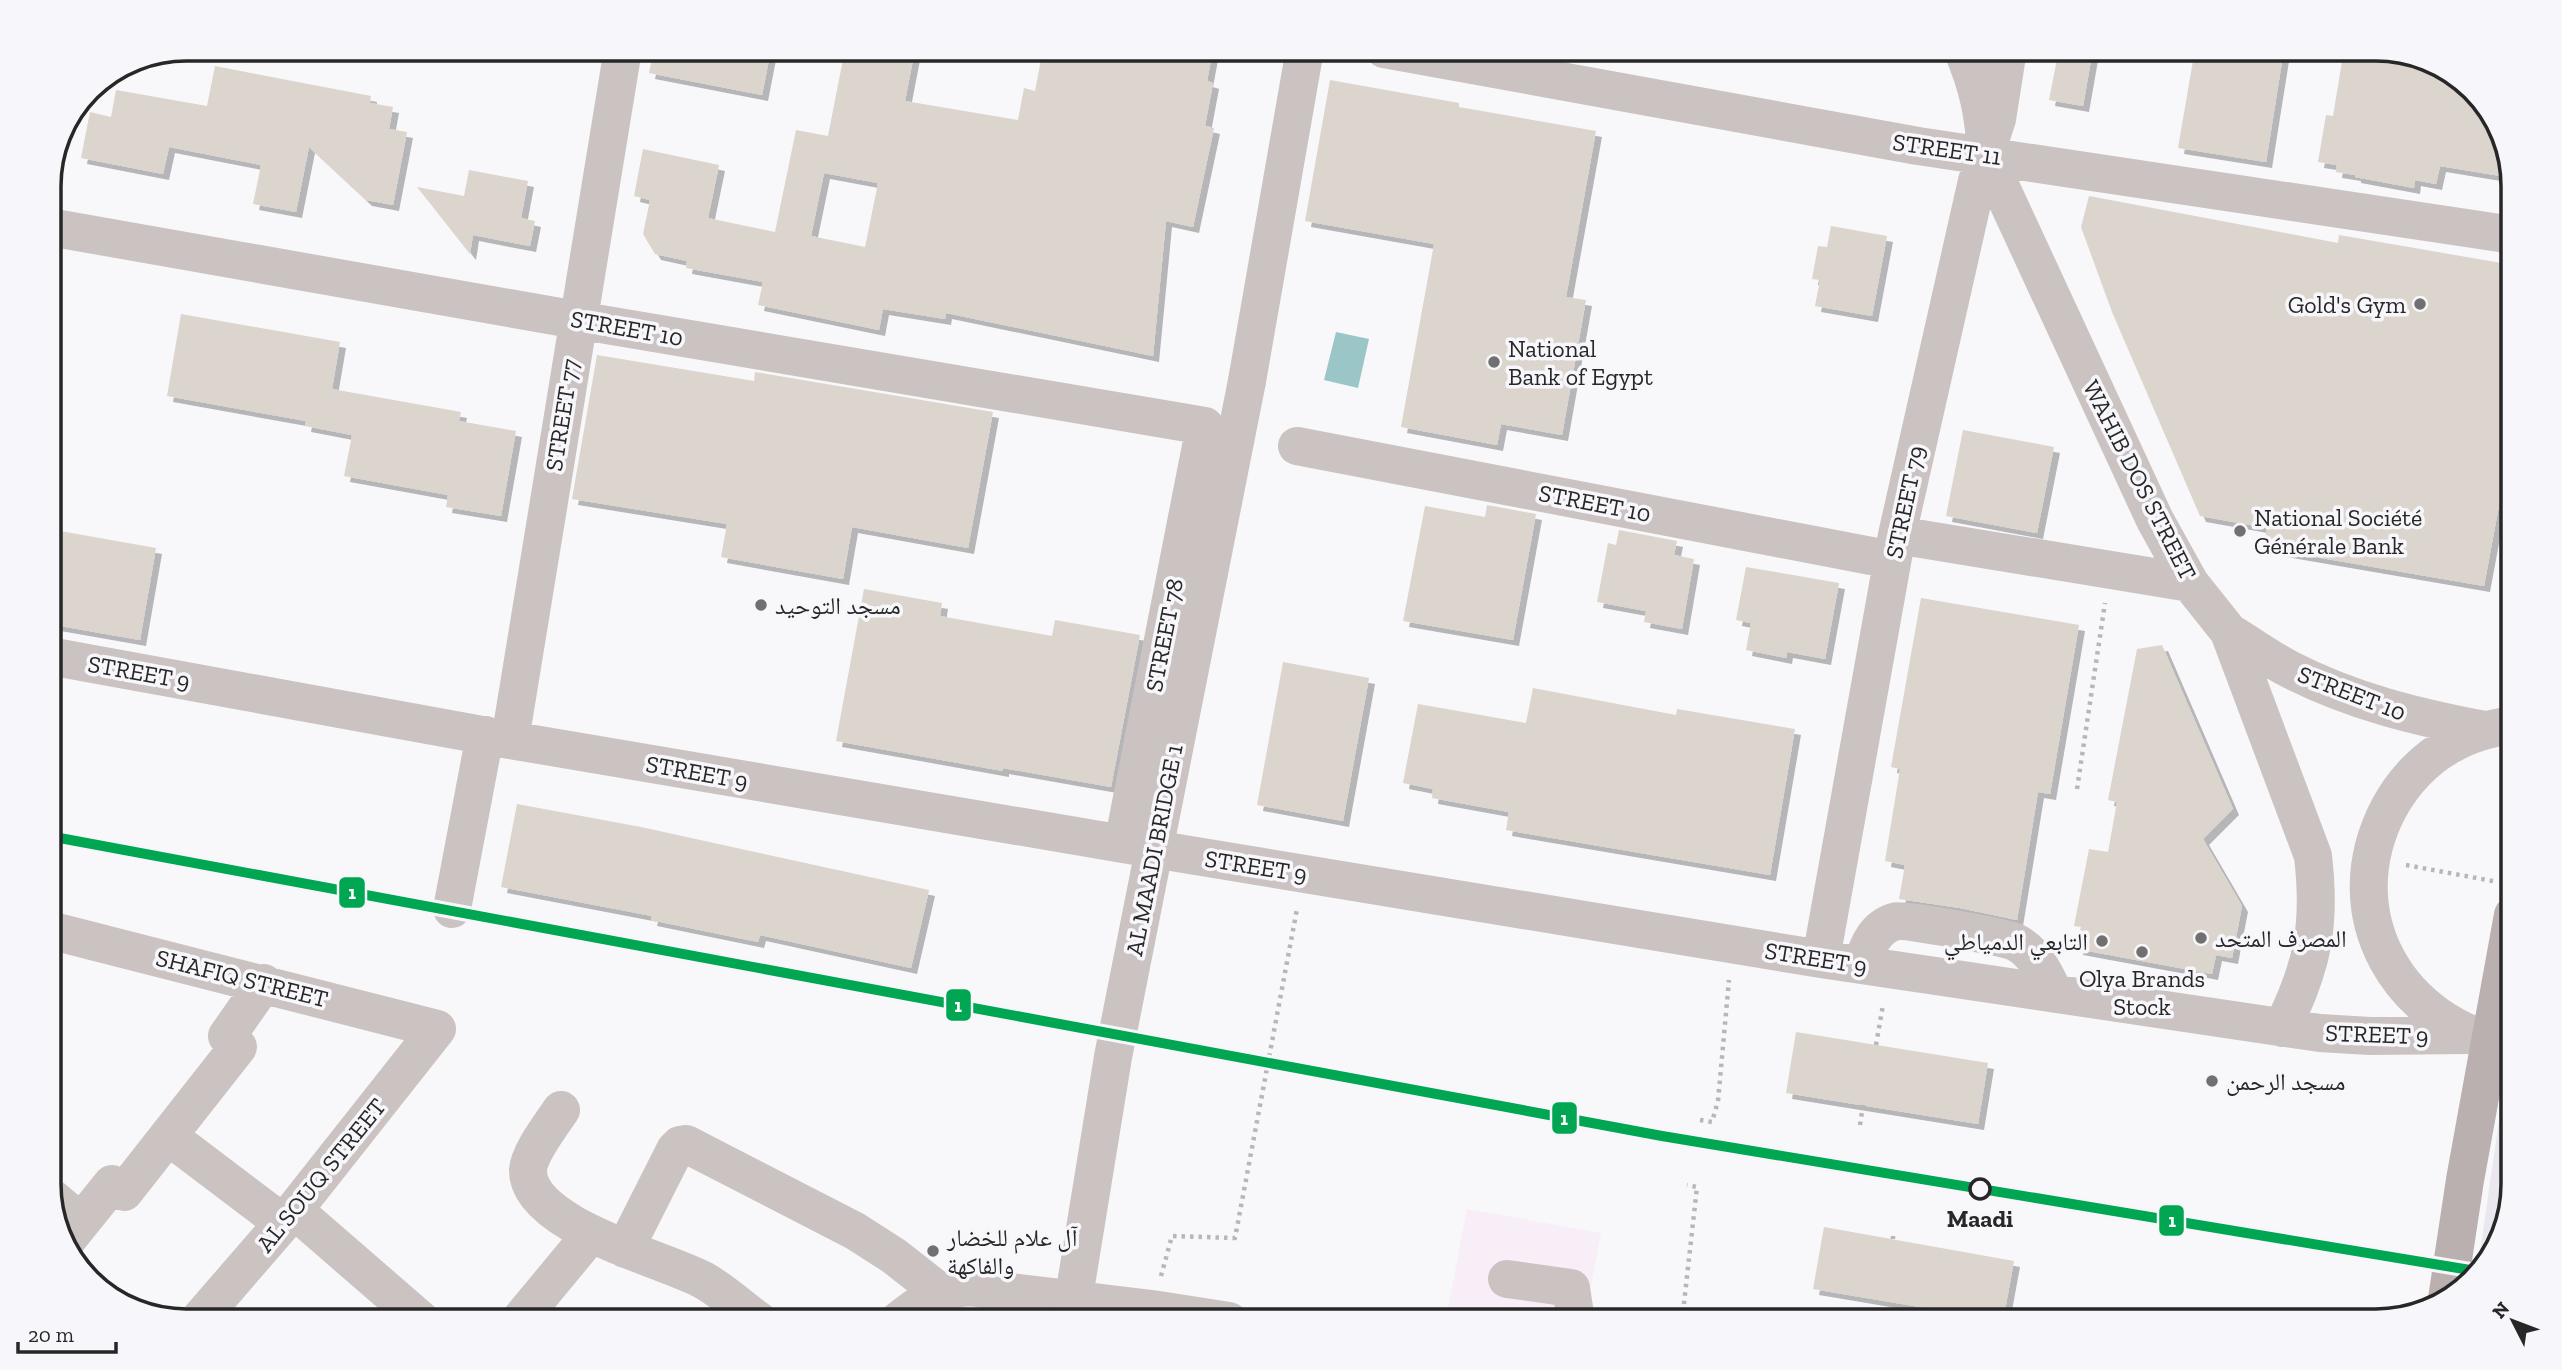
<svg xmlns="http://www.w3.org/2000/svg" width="2562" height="1370" viewBox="0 0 2562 1370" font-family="'Zilla Slab','Noto Naskh Arabic',serif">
<defs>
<filter id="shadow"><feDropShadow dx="6" dy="6" stdDeviation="0" flood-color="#0004"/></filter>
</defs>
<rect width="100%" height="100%" fill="#f8f7f9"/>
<path fill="#eae7ee" d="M 2506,1072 L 2513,1073 L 2513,1184 L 2499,1245 L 2491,1253 L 2480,1252 Z"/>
<path fill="#f8eef8" d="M 1467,1209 L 1601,1233 L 1584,1321 L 1458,1321 L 1446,1319 Z"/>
<path fill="#9ac6c8" d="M 1336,332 L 1369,339 L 1358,388 L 1324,380 Z"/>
<path fill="#dbd5ce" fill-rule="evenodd" filter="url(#shadow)" d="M 654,49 L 771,49 L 762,95 L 649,73 Z
M 845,49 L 915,49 L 905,101 L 1018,120 L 1024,88 L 1035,91 L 1043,49 L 1213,49 L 1207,81 L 1213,83 L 1205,126 L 1214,128 L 1193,227 L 1166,221 L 1153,356 L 946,313 L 945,319 L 883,309 L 879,330 L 758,305 L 763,282 L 686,268 L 687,261 L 655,254 L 643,234 L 650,200 L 634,196 L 643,149 L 719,165 L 708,218 L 775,232 L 796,130 L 828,136 ZM 824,173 L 878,183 L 865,247 L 811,236 Z
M 2059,49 L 2093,49 L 2083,106 L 2049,100 Z
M 2195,49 L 2284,49 L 2266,162 L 2178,148 Z
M 2344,49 L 2376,49 L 2437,63 L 2490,110 L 2513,178 L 2440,166 L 2436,184 L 2415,180 L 2414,188 L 2355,177 L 2355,175 L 2336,172 L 2337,165 L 2318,162 L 2326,115 L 2333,116 Z
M 215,66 L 371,96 L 370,103 L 393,107 L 389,129 L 407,132 L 393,205 L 366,200 L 309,147 L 296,212 L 253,204 L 261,165 L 169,147 L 163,174 L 81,158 L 90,112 L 111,117 L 116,90 L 207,106 Z
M 1330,80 L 1459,103 L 1459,107 L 1596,131 L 1566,297 L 1586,300 L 1562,435 L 1501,424 L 1497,445 L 1401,427 L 1434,244 L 1305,221 Z
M 469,170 L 528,181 L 521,218 L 535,221 L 530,246 L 473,235 L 470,254 L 417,187 L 464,196 Z
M 2089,196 L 2338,243 L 2339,235 L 2513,265 L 2513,430 L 2484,586 L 2263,548 L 2267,528 L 2200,516 L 2112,312 L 2081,227 Z
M 1831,226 L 1887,236 L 1872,316 L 1815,306 L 1820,280 L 1812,279 L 1818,246 L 1827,247 Z
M 181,314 L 340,342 L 332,389 L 461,412 L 459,421 L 516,431 L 501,516 L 446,507 L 448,495 L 344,476 L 352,435 L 305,426 L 306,421 L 167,396 Z
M 597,355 L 754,381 L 755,372 L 993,412 L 968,548 L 852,527 L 843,579 L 721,557 L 727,524 L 572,499 Z
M 1963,430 L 2054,447 L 2037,533 L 1946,516 Z
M 1487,505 L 1536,514 L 1513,640 L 1403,621 L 1425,506 L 1485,517 Z
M 49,529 L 156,548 L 140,640 L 49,624 Z
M 1619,530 L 1677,541 L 1674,555 L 1694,559 L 1682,629 L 1644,622 L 1646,611 L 1597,602 L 1608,543 L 1616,545 Z
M 1746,567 L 1839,583 L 1825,659 L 1787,652 L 1786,658 L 1746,650 L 1751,623 L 1736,620 Z
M 864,589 L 942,603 L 940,616 L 1052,636 L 1055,620 L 1140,635 L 1111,787 L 1003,768 L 1003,771 L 836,741 Z
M 1921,598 L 2079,625 L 2050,794 L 2038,792 L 2017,920 L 1960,908 L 1899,899 L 1905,865 L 1885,861 L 1900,769 L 1891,767 Z
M 2162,645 L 2233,809 L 2203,839 L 2242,906 L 2232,958 L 2216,955 L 2212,974 L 2077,949 L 2081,927 L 2074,926 L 2089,849 L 2108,852 L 2117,802 L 2108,800 L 2137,649 Z
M 1283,662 L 1369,678 L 1343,821 L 1257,805 Z
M 1533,688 L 1676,715 L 1677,709 L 1795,729 L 1770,875 L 1506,830 L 1509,812 L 1432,798 L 1433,789 L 1403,783 L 1418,704 L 1526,723 Z
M 517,804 L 641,827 L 929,890 L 911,968 L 760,935 L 758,942 L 651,920 L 652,916 L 501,887 Z
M 1796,1032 L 1988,1063 L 1978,1124 L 1786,1093 Z
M 1824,1227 L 2014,1261 L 2003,1321 L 1813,1289 Z"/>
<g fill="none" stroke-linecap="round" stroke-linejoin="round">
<path stroke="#bab6b5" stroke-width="4.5" stroke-dasharray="3.5 5" stroke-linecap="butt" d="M 2077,789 L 2105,603
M 2406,865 L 2498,882
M 1876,1045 L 1883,1005
M 1700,1120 L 1712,1122 L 1718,1101 L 1729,980
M 1860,1125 L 1863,1105
M 1893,1239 L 1893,1236
M 1161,1276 L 1172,1236 L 1235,1238 L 1297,909
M 1682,1321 L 1697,1187 L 1687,1185"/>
<path stroke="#cac3c1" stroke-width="38" d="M 1384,49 L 1918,146 L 2513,235
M 1962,49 C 1978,86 1984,114 1986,155 L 2155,520 L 2190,583 L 2229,632 L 2313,856 C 2321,925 2313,966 2282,1028
M 49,227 L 577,320 L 1205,426 L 1123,844
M 1247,381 L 1305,49
M 1297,446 L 1892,560
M 1897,535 L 2190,583
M 2229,632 C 2249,644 2268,658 2289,669 C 2351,701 2416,717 2485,730
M 49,656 L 510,740 L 1123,844 L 1821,959 L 2320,1033 L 2370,1036 L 2468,1035
M 2513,725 C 2492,728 2471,733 2452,744 C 2425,758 2403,782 2389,808 C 2333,914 2399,1027 2513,1046
M 510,740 L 623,49
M 452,909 L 485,735
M 49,930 L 437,1029 L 294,1210 L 198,1321
M 1821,959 L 1897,535 L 1977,181 L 1997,119 L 2008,49
M 1862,965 C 1867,947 1875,926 1897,921 C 1904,919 2008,938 2015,942 C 2035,952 2045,974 2054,993
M 561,1110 C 551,1125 529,1153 528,1170 C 527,1226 665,1259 703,1280 C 723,1291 741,1308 759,1321
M 168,1136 L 283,1223
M 51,1197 L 81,1222
M 294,1210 L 422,1321
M 66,1241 L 112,1184 L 124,1192 L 238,1047 L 227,1036 L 264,983
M 625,1249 L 675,1150 L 680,1145 L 686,1144 L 855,1231 L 894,1256 L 940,1292
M 1507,1279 L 1571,1288 L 1576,1321
M 519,1321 L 591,1234
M 898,1321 C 920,1302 940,1291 968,1287 L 1152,1309 L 1229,1321"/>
<path stroke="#cac3c1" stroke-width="38" d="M 1070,1321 L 1113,1057 L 1247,381"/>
<path stroke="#bab0af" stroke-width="38" d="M 2447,1299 L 2465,1180 L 2513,915"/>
<defs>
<path id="metro-1" d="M 49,836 L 1662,1136 L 2476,1271"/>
</defs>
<use href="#metro-1" stroke="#f7f6fa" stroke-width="16"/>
<use href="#metro-1" stroke="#00a651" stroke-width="10"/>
</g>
<g fill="#707071" stroke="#f7f6fa" stroke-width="2.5">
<circle cx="2420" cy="304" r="7"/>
<circle cx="1494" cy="362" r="7"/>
<circle cx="2240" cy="531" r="7"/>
<circle cx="761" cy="605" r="7"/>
<circle cx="2201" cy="938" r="7"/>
<circle cx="2102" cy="941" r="7"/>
<circle cx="2142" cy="952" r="7"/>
<circle cx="2212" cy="1081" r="7"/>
<circle cx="933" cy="1251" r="7"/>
</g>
<circle fill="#f7f6fa" stroke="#272728" stroke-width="3.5" cx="1980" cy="1189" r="10"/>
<g text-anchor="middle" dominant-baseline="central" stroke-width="7" stroke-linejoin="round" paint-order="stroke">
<g font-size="24" fill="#272728" stroke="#f7f6fa">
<text transform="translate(1947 149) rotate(8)">STREET 11</text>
<text transform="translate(627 328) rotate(10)">STREET 10</text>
<text transform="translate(562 415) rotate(-81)">STREET 77</text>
<text transform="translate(2140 480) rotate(63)">WAHIB DOS STREET</text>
<text transform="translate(1905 502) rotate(-78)">STREET 79</text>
<text transform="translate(1595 503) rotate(11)">STREET 10</text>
<text transform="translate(1164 635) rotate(-79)">STREET 78</text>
<text transform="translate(139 672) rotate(10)">STREET 9</text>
<text transform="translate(2352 693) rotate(21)">STREET 10</text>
<text transform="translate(697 772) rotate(10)">STREET 9</text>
<text transform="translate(1154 850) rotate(-79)">AL MAADI BRIDGE 1</text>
<text transform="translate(1256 866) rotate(9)">STREET 9</text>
<text transform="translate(1816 958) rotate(9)">STREET 9</text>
<text transform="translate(242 978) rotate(14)">SHAFIQ STREET</text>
<text transform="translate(2377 1034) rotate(2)">STREET 9</text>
<text transform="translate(321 1175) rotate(-51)">AL SOUQ STREET</text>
</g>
<g font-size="24" fill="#272728" stroke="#f7f6fa" text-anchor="start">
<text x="2406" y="304" text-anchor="end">Gold's Gym</text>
<text x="1508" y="348">National<tspan x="1508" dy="28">Bank of Egypt</tspan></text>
<text x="2254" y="517">National Société<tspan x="2254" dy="28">Générale Bank</tspan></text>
<text x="775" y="605">مسجد التوحيد</text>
<text x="2215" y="938">المصرف المتحد</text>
<text x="2088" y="941" text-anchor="end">التابعي الدمياطي</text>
<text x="2142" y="978" text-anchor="middle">Olya Brands<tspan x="2142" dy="28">Stock</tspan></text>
<text x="2226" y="1081">مسجد الرحمن</text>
<text x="947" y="1237">آل علام للخضار<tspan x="947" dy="28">والفاكهة</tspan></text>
</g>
<g font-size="24" font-weight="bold" fill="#272728" stroke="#f7f6fa">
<text x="1980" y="1218">Maadi</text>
</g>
</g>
<path d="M0 0H2562V1370H0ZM186 61H2376A125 125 0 0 1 2501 186V1184A125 125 0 0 1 2376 1309H186A125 125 0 0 1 61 1184V186A125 125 0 0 1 186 61Z" fill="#f7f6fa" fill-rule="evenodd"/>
<path fill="none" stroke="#272728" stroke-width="3.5" d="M186 61H2376A125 125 0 0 1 2501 186V1184A125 125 0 0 1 2376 1309H186A125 125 0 0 1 61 1184V186A125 125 0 0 1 186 61Z"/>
<g stroke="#f7f6fa" stroke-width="2.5">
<rect x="338" y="876" width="28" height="33" rx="7" fill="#00a651"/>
<rect x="945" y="988" width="27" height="34" rx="7" fill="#00a651"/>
<rect x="1551" y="1101" width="27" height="34" rx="7" fill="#00a651"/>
<rect x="2158" y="1204" width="27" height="33" rx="7" fill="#00a651"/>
</g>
<g font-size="19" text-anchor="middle" font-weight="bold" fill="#fff">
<text x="352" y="899">1</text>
<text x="958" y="1012">1</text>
<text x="1564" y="1125">1</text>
<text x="2172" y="1227">1</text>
</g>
<g transform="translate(2513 1321) rotate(312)" stroke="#f7f6fa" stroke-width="5" paint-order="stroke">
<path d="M0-5L12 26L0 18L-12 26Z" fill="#272728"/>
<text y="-10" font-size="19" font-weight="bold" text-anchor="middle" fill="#272728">N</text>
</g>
<path d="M18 1342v10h98v-10" fill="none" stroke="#272728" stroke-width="3.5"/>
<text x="28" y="1342" font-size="21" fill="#272728" stroke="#f7f6fa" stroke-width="5" paint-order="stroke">20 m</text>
</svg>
